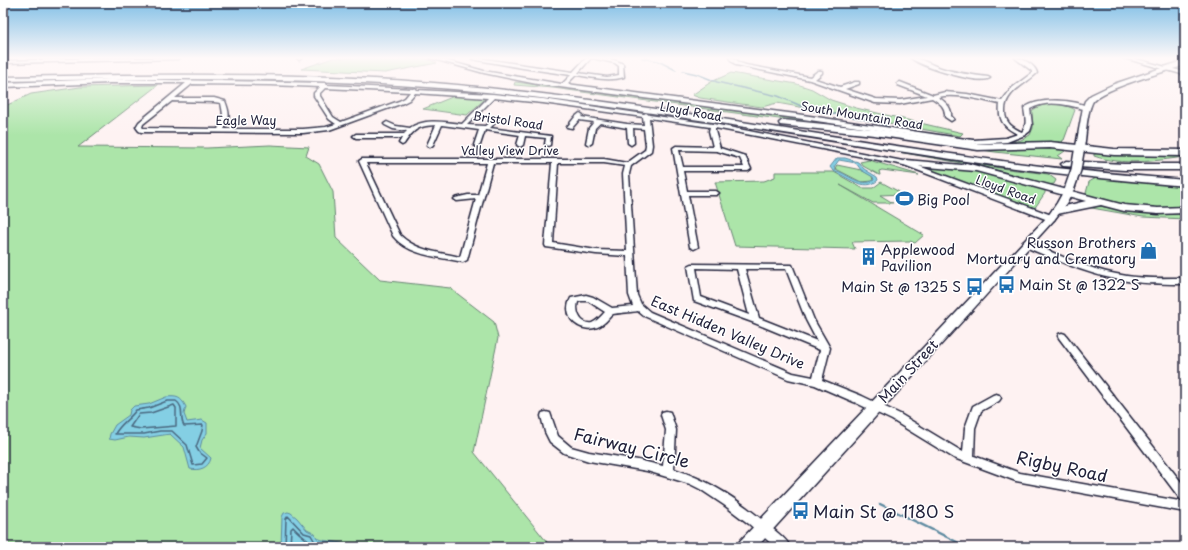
<svg xmlns="http://www.w3.org/2000/svg" width="1188" height="550" viewBox="0 0 1188 550" font-family="'Playpen Sans',sans-serif">
<rect width="100%" height="100%" fill="#fef2f2"/>
<filter id="ink" filterUnits="userSpaceOnUse"><feTurbulence type="fractalNoise" baseFrequency=".025" numOctaves="2"/><feDisplacementMap in="SourceGraphic" scale="8" xChannelSelector="R" yChannelSelector="G"/><feConvolveMatrix kernelMatrix="1 2 1 2 8 2 1 2 1" color-interpolation-filters="sRGB"/></filter>
<g filter="url(#ink)">
<path fill="#ace5a9" stroke="#678472" d="M 333,58 L 424,58 L 437,63 L 385,73 L 301,69 Z
M 731,73 L 797,84 L 812,89 L 831,100 L 856,108 L 963,133 L 960,136 L 777,103 L 762,107 L 700,98 L 692,95 L 711,82 Z
M 515,82 L 822,122 L 980,145 L 1008,143 L 1021,140 L 1030,135 L 1033,128 L 1032,111 C 1042,101 1066,103 1075,110 L 1064,140 L 1062,141 L 1063,142 L 1039,142 L 991,146 L 961,144 L 553,88 L 514,85 Z
M 158,85 L 78,147 L 207,148 L 270,145 L 309,147 L 306,156 L 319,164 L 333,192 L 336,238 L 380,280 L 450,288 L 494,322 L 498,338 L 474,452 L 551,547 L 3,547 L 3,107 L 31,94 L 80,87 Z
M 454,95 L 485,99 L 467,115 L 423,109 L 452,97 Z
M 898,138 L 985,150 L 1047,147 L 1061,149 L 1065,151 L 1058,156 L 1062,159 L 995,152 Z
M 852,144 L 1000,168 L 1048,174 L 1056,180 L 1054,184 L 1048,185 L 985,167 Z
M 1098,153 L 1137,156 L 1184,157 C 1155,161 1122,166 1094,156 L 1094,154 Z
M 869,160 L 919,175 L 882,170 L 879,171 L 880,175 L 879,175 L 863,166 L 860,162 Z
M 837,165 L 861,170 L 872,176 L 873,181 L 861,182 L 836,169 L 835,168 Z
M 920,167 L 973,170 L 1041,189 L 1045,190 L 1045,193 L 1034,209 L 1029,208 Z
M 775,172 L 834,172 L 862,188 L 873,188 L 881,182 L 903,194 L 880,195 L 893,203 L 873,203 L 840,185 L 924,235 L 915,243 L 910,241 L 852,242 L 855,249 L 735,246 L 715,182 L 764,181 L 775,177 Z
M 1096,178 L 1185,185 L 1185,207 C 1152,212 1120,204 1088,197 L 1086,193 L 1089,182 Z
M 1094,205 C 1125,211 1154,216 1185,214 L 1185,219 L 1143,217 L 1086,207 Z"/>
<path fill="#84cfe4" stroke="#5d8aa0" fill-rule="evenodd" d="M 837,158 L 845,158 L 858,162 L 864,169 L 877,177 L 878,180 C 865,193 846,176 833,171 L 830,167 ZM 839,160 L 856,163 L 861,170 L 873,177 L 874,180 C 861,188 848,174 835,170 L 834,167 Z
M 166,397 C 177,396 181,397 186,407 L 184,414 L 187,422 L 202,420 L 207,423 L 207,433 L 202,440 L 200,448 L 211,458 C 209,468 199,471 190,469 L 184,447 L 170,434 L 144,438 L 129,437 L 115,440 L 109,439 L 110,434 L 115,425 L 129,415 L 130,410 L 134,406 L 149,404 Z
M 288,512 L 291,513 L 297,518 L 307,530 L 315,534 L 317,538 C 328,543 339,540 350,547 L 281,547 L 282,517 L 284,513 Z"/>
<g fill="none" stroke-linecap="round" stroke-linejoin="round">
<path stroke="#49677f" stroke-width="1.5" d="M 167,401 L 176,401 C 185,407 179,417 184,426 L 203,425 L 202,431 L 196,447 L 199,452 L 207,458 L 202,464 L 193,465 L 187,445 L 172,431 L 160,431 L 144,434 L 115,434 C 120,424 130,419 136,410 L 149,408 Z
M 174,405 L 176,408 L 176,426 L 141,429 L 130,427 L 139,414 L 151,413 Z
M 285,547 L 286,519 L 288,516 L 304,533 L 311,535 L 315,542 L 338,547
M 290,547 L 291,529 L 293,527 C 300,535 307,539 315,547"/>
<path stroke="#5d8aa0" stroke-width="1.5" d="M 642,58 L 658,61 L 676,70
M 683,71 L 697,74 L 717,82 L 778,96 L 813,111 L 859,118 L 887,125"/>
<path stroke="#5d8aa0" stroke-width="2.5" d="M 880,504 L 967,547"/>
<defs>
<path id="minor" d="M 103,58 L 180,58 L 178,59 L 3,63 L 3,61 Z
M 297,58 L 302,58 L 299,60 Z
M 430,58 L 438,58 L 484,71 L 562,84 L 571,75 L 523,68 L 472,59 L 478,58 L 573,72 L 586,58 L 591,58 L 578,73 L 607,77 L 619,75 L 619,66 L 615,63 L 592,58 C 603,58 613,58 623,64 L 624,77 C 608,82 591,77 576,75 L 567,84 L 796,114 L 973,140 L 1006,138 L 1018,134 C 1004,128 998,120 1000,104 C 980,100 958,93 938,97 C 945,102 952,107 951,116 L 954,119 L 951,121 L 945,117 C 946,107 940,103 932,98 L 900,104 L 875,103 L 810,80 L 736,65 L 729,58 L 734,58 L 740,63 L 746,65 L 810,77 L 818,71 L 822,71 L 822,73 L 815,79 L 840,87 L 855,82 L 859,82 L 859,84 L 845,89 L 876,99 L 900,100 L 927,96 L 898,85 L 898,83 L 900,82 L 933,95 L 945,92 L 967,94 L 1002,101 L 1012,88 L 1032,73 L 1032,71 L 1015,58 C 1023,58 1035,65 1037,73 C 1025,85 1004,92 1005,112 C 1005,123 1013,128 1022,132 C 1028,125 1025,116 1024,108 C 1038,97 1076,99 1090,108 L 1087,110 C 1068,105 1048,99 1030,109 L 1032,125 L 1030,131 L 1025,135 L 1007,142 L 973,144 L 796,118 L 537,84 L 484,73 Z
M 911,58 C 921,58 931,65 941,68 C 956,73 972,75 988,77 L 990,78 C 979,85 922,67 911,58 Z
M 1124,58 L 1132,58 L 1185,72 L 1185,75 Z
M 110,79 L 325,83 L 327,85 L 413,89 L 415,88 L 417,90 L 493,94 L 543,99 L 644,114 L 646,113 L 649,115 L 713,124 L 908,162 L 1054,216 L 1055,218 L 1054,220 L 1048,220 L 904,165 L 715,128 L 715,131 L 720,148 L 745,156 L 751,169 L 748,171 L 683,171 L 687,191 L 716,191 L 719,193 L 716,195 L 688,195 L 698,247 L 694,249 L 690,247 L 673,148 L 676,146 L 713,147 L 709,131 L 710,127 L 649,118 L 652,145 L 651,151 L 631,166 L 629,174 L 637,295 L 641,304 L 650,312 L 793,373 L 813,377 L 820,350 L 752,322 L 694,301 L 688,266 L 692,264 L 792,265 L 814,320 L 830,348 L 822,380 L 862,396 L 900,414 L 963,452 L 965,428 L 973,406 L 993,395 L 996,394 L 999,395 L 1001,398 L 999,401 L 981,411 L 975,428 L 974,456 L 1020,473 L 1185,502 L 1185,512 L 1016,481 L 954,458 L 892,420 L 854,402 L 815,385 L 788,379 L 644,316 L 638,311 C 633,312 616,313 613,314 C 610,316 607,321 604,323 C 594,332 579,330 571,319 C 567,312 567,305 571,298 L 586,295 L 593,297 L 612,308 L 633,306 L 629,295 L 627,256 L 596,254 L 546,247 L 545,245 L 552,163 L 493,163 L 467,260 L 463,262 C 440,257 409,256 393,236 L 359,161 L 362,159 L 604,159 L 627,163 L 645,150 L 646,145 L 644,129 L 633,128 L 634,143 L 631,145 L 628,143 L 627,128 L 600,123 L 595,128 L 592,143 L 589,145 L 586,143 L 589,128 L 594,122 L 579,120 L 572,128 L 567,127 L 575,117 L 580,113 L 583,115 L 581,117 L 627,124 L 644,125 L 643,117 L 543,103 L 494,98 L 467,125 L 485,126 L 496,117 L 499,119 L 490,128 L 551,136 L 550,145 L 548,146 L 545,144 L 546,138 L 525,136 L 523,145 L 520,147 L 517,145 L 520,135 L 485,130 L 480,145 L 477,147 L 474,145 L 479,130 L 442,125 L 433,145 L 430,147 L 427,145 L 436,125 C 418,126 414,129 404,144 L 402,145 L 399,143 L 402,138 L 356,138 L 353,136 L 356,134 L 404,134 L 407,131 L 393,129 L 385,125 L 384,124 L 387,122 L 396,126 L 410,128 C 424,118 445,122 462,124 L 488,98 L 415,93 L 409,100 L 403,103 L 329,130 L 303,133 L 141,132 L 139,131 L 136,127 L 139,122 L 186,83 L 110,83 L 3,87 L 3,83 ZM 192,84 L 271,85 L 320,87 L 314,93 L 314,96 L 329,119 L 336,124 L 326,127 L 303,129 L 224,129 C 231,119 229,111 225,101 L 214,98 L 175,98 ZM 325,88 L 410,92 L 405,98 L 399,101 L 341,122 L 333,117 L 320,96 L 320,93 ZM 172,101 L 214,102 L 221,103 C 223,113 225,120 218,129 L 143,128 L 142,127 L 143,124 ZM 679,150 L 717,151 L 740,158 L 744,167 L 683,167 ZM 366,163 L 487,163 L 478,195 L 468,195 L 455,198 L 454,199 L 457,201 L 476,199 L 460,257 C 439,252 416,251 400,235 ZM 558,163 L 604,163 L 625,166 L 623,174 L 627,251 L 596,250 L 553,243 ZM 696,268 L 737,269 L 749,315 L 701,297 ZM 745,269 L 786,269 L 806,320 L 817,341 L 759,318 ZM 581,301 L 588,301 L 605,312 C 601,316 597,321 592,323 C 580,325 575,311 578,302 Z
M 1023,242 L 1029,242 C 1060,256 1092,271 1127,276 C 1146,279 1166,278 1185,278 L 1185,284 C 1166,284 1146,284 1127,281 C 1090,276 1057,260 1023,246 L 1022,244 Z
M 1062,333 L 1065,334 L 1185,487 L 1185,501 L 1181,500 L 1059,338 L 1058,336 L 1059,334 Z
M 666,411 L 670,412 L 676,430 L 674,469 C 712,481 741,502 771,527 C 777,533 787,539 790,547 L 775,547 L 749,524 L 724,505 L 700,489 L 690,484 L 647,471 L 589,461 L 564,453 L 550,442 L 545,432 L 541,416 L 542,413 L 546,412 L 550,413 L 558,436 L 571,447 L 589,452 L 638,460 L 663,466 L 666,430 L 661,415 L 662,412 Z"/>
<path id="major" d="M 1185,60 L 1185,65 L 1182,66 C 1165,72 1099,89 1092,103 C 1085,118 1087,137 1083,152 L 1082,154 L 1076,154 L 1075,152 L 1083,107 L 1085,101 L 1091,95 L 1114,84 Z
M 1070,184 L 1075,187 L 1067,203 L 1054,220 L 757,547 L 738,547 L 740,541 L 1048,216 L 1057,203 L 1067,185 Z"/>
<path id="highway" d="M 124,75 C 245,74 367,75 488,88 C 663,106 835,139 1009,162 C 1067,170 1126,175 1185,180 L 1185,186 C 1126,181 1066,175 1007,167 C 833,143 661,110 486,92 C 326,76 164,78 3,81 L 3,77 Z
M 783,120 L 874,129 L 978,144 L 1050,142 L 1114,149 L 1185,150 L 1185,156 L 1114,155 L 1050,148 L 978,150 L 874,135 L 780,125 L 779,123 Z
M 906,160 L 962,165 L 966,163 L 1124,205 L 1158,208 L 1185,207 L 1185,213 L 1158,214 L 1124,211 L 1101,205 L 1057,214 L 1053,213 L 1052,211 L 1053,209 L 1086,201 L 976,171 L 903,165 L 901,163 Z
M 1066,161 L 1124,164 L 1185,164 L 1185,170 L 1124,170 L 1063,166 L 1061,164 Z"/>
</defs>
<use href="#minor" stroke="#22223b" stroke-width="3"/>
<use href="#major" stroke="#22223b" stroke-width="3"/>
<use href="#highway" stroke="#22223b" stroke-width="3"/>
<use href="#minor" fill="#fff" fill-rule="evenodd"/>
<use href="#major" fill="#fff" fill-rule="evenodd"/>
<use href="#highway" fill="#fff" fill-rule="evenodd"/>
<defs>
<path id="major-bridge" d="M 1070,187 L 1076,170 L 1079,152"/>
</defs>
<use href="#major-bridge" stroke="#22223b" stroke-width="12" stroke-linecap="butt"/>
<use href="#major-bridge" stroke="#fff" stroke-width="9"/>
</g>
</g>
<linearGradient id="sky" x2="0" y2="1"><stop stop-color="#80bfe6"/><stop offset="0.43" stop-color="#fff9f9"/><stop offset="1" stop-color="#fff9f9" stop-opacity="0"/></linearGradient>
<rect width="1188" height="135" fill="url(#sky)"/>
<defs>
<symbol id="stadium-bare" viewBox="-9 -9 18 18"><path d="M0-5a6.5 5 0 1 0 0 10a6.5 5 0 1 0 0-10ZM-3.5-1.8h7v3.6h-7Z" fill="#1f6fb2" stroke="#fff" stroke-width="2.5" paint-order="stroke"/></symbol>
<symbol id="shop-bare" viewBox="-9 -9 18 18"><path d="M-5-2.5h2.3a2.7 3.5 0 0 1 5.4 0H5L5.5 6h-11ZM-1.5-2.5h3a1.5 2.3 0 0 0-3 0Z" fill="#1f6fb2" stroke="#fff" stroke-width="2.5" paint-order="stroke"/></symbol>
<symbol id="building-bare" viewBox="-9 -9 18 18"><path d="M-4-6H4V6H1V3H-1V6H-4ZM-2.5-4.3h1.7v1.8h-1.7ZM.8-4.3h1.7v1.8H.8ZM-2.5-1h1.7V.8h-1.7ZM.8-1h1.7V.8H.8Z" fill="#1f6fb2" stroke="#fff" stroke-width="2.5" paint-order="stroke"/></symbol>
<symbol id="bus-bare" viewBox="-9 -9 18 18"><path d="M-5-6H5V4H4V6H2V4H-2V6H-4V4H-5ZM-3.5-4V0h7V-4ZM-3.5 1.2v1.5H-2V1.2ZM2 1.2v1.5H3.5V1.2Z" fill="#1f6fb2" stroke="#fff" stroke-width="2.5" paint-order="stroke"/></symbol>
</defs>
<g fill-rule="evenodd">
<use href="#stadium-bare" x="892" y="186" width="25" height="25"/>
<use href="#shop-bare" x="1136" y="238" width="25" height="25"/>
<use href="#building-bare" x="856" y="244" width="25" height="25"/>
<use href="#bus-bare" x="994" y="272" width="25" height="25"/>
<use href="#bus-bare" x="962" y="274" width="25" height="25"/>
<use href="#bus-bare" x="788" y="498" width="25" height="25"/>
</g>
<g text-anchor="middle" dominant-baseline="central" stroke-width="3" stroke-linejoin="round" paint-order="stroke">
<g font-size="12" fill="#22223b" stroke="#fff">
<text transform="translate(691 111) rotate(10)">Lloyd Road</text>
<text transform="translate(862 115) rotate(9)">South Mountain Road</text>
<text x="246" y="120">Eagle Way</text>
<text transform="translate(508 120) rotate(8)">Bristol Road</text>
<text x="510" y="150">Valley View Drive</text>
<text transform="translate(1006 189) rotate(20)">Lloyd Road</text>
</g>
<g font-size="14" fill="#22223b" stroke="#fff" text-anchor="start">
<text x="917" y="199">Big Pool</text>
<text x="1136" y="242" text-anchor="end">Russon Brothers<tspan x="1136" dy="16">Mortuary and Crematory</tspan></text>
<text x="881" y="249">Applewood<tspan x="881" dy="16">Pavilion</tspan></text>
<text x="1019" y="284">Main St @ 1322 S</text>
<text x="961" y="286" text-anchor="end">Main St @ 1325 S</text>
</g>
<g font-size="14" fill="#22223b" stroke="#fff">
<text transform="translate(728 332) rotate(23)">East Hidden Valley Drive</text>
<text transform="translate(908 371) rotate(-47)">Main Street</text>
</g>
<g font-size="17" fill="#22223b" stroke="#fff">
<text transform="translate(632 447) rotate(14)">Fairway Circle</text>
<text transform="translate(1062 466) rotate(12)">Rigby Road</text>
</g>
<g font-size="17" fill="#22223b" stroke="#fff" text-anchor="start">
<text x="813" y="511">Main St @ 1180 S</text>
</g>
</g>
<rect width="1188" height="550" fill="none" stroke="#fff" stroke-width="16"/>
<rect x="8" y="8" width="1172" height="534" fill="none" stroke="#22223b" stroke-width="1.5" filter="url(#ink)"/>
</svg>
